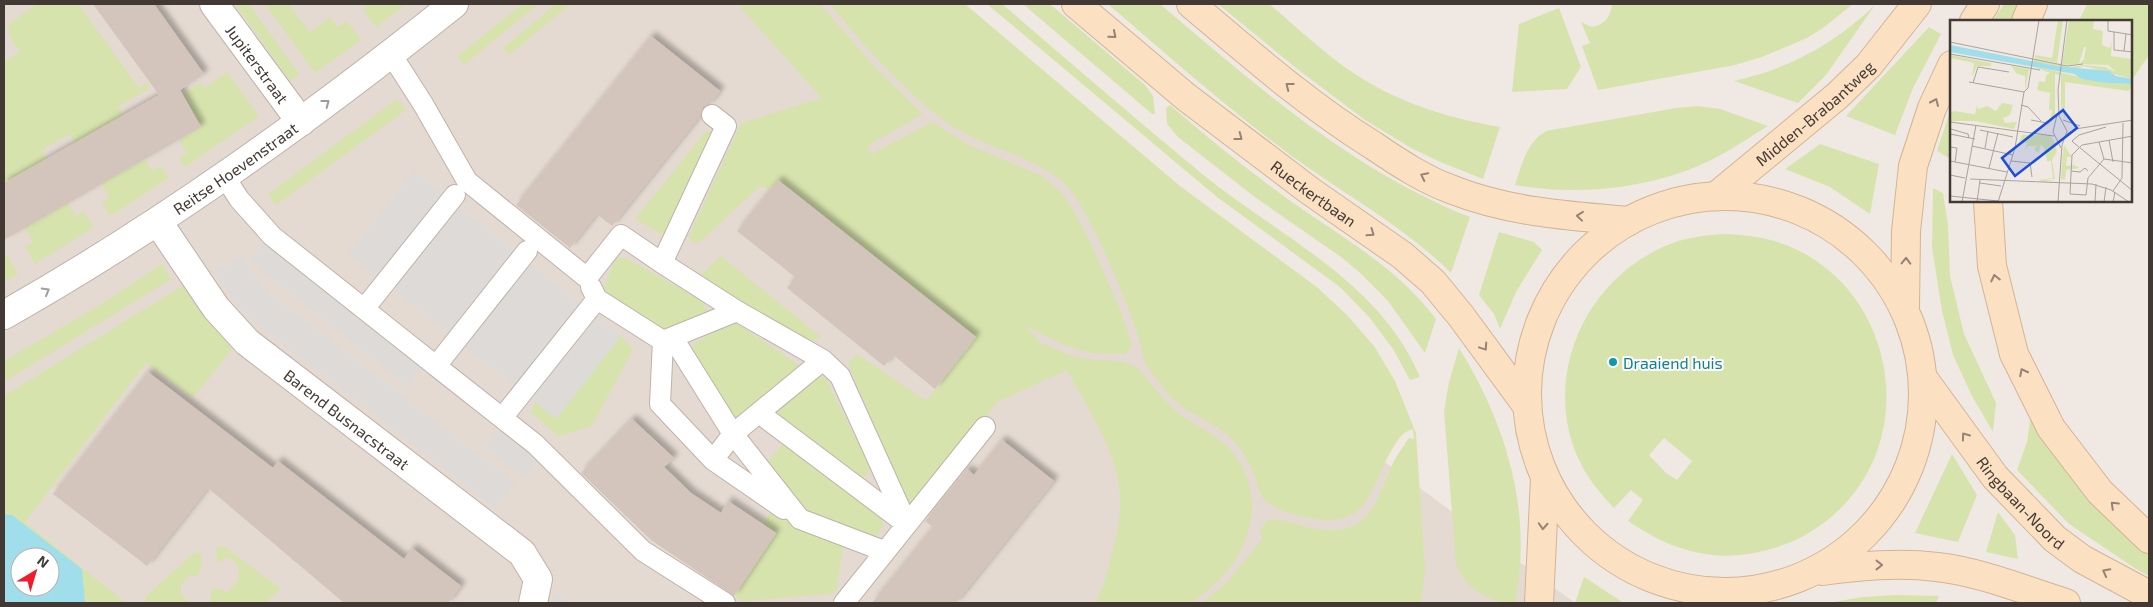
<svg xmlns="http://www.w3.org/2000/svg" width="2153" height="607" viewBox="0 0 2153 607" font-family="'Exo 2',sans-serif">
<defs>
<filter id="shadow"><feDropShadow dx="4.5" dy="-4.5" stdDeviation="2.5" flood-color="#0004"/></filter>
</defs>
<rect width="100%" height="100%" fill="#f0e9e3"/>
<path fill="#e4dad1" fill-rule="evenodd" d="M 4,4 L 952,4 L 1319,413 L 1575,603 L 4,603 ZM 20,557 L 50,557 L 50,587 L 20,587 Z"/>
<path fill="#d7e3ad" fill-rule="evenodd" d="M 37,4 L 78,4 L 139,88 L 149,81 L 147,90 L 118,106 L 123,115 L 75,143 L 70,134 L 42,150 L 46,159 L 4,183 L 4,62 L 20,51 C 14,42 5,34 10,23 Z
M 235,4 L 249,4 L 299,74 L 290,81 Z
M 265,4 L 288,4 L 310,32 L 330,17 L 338,27 L 347,21 L 361,40 L 315,73 Z
M 369,4 L 406,4 L 376,27 L 363,10 Z
M 522,4 L 538,4 L 464,65 L 457,57 Z
M 556,4 L 570,4 L 509,55 L 503,48 Z
M 737,4 L 820,4 L 873,65 L 923,114 L 872,143 L 867,148 L 872,154 L 932,122 L 969,145 L 1042,176 L 1061,192 L 1075,213 L 1090,242 L 1119,307 L 1132,345 L 1125,354 L 1093,353 L 1066,346 L 1024,325 L 1046,348 L 1043,343 C 1055,349 1069,356 1083,358 C 1102,362 1122,357 1139,369 C 1152,384 1164,402 1180,414 C 1200,429 1222,436 1237,458 C 1267,502 1248,558 1209,589 C 1203,594 1197,600 1190,603 C 1184,605 1174,603 1167,603 C 1143,603 1119,603 1095,603 C 1103,589 1107,573 1111,557 C 1117,537 1121,517 1120,496 C 1118,453 1087,407 1067,370 L 997,402 L 911,511 L 848,364 L 857,354 L 926,401 L 976,337 L 778,180 L 770,190 L 760,186 L 701,241 L 692,243 L 689,236 L 741,123 L 822,98 Z
M 830,4 L 965,4 L 1180,186 L 1318,288 L 1347,315 L 1374,346 L 1395,381 L 1416,433 L 1425,570 L 1421,603 L 1202,603 L 1227,582 L 1263,538 L 1259,533 L 1266,521 C 1280,516 1296,526 1311,528 C 1323,530 1338,532 1350,527 C 1375,518 1384,482 1394,461 C 1398,453 1404,446 1409,438 L 1414,439 L 1413,429 C 1403,432 1399,438 1394,446 C 1368,488 1372,529 1310,518 C 1297,516 1268,508 1262,497 C 1259,492 1258,486 1256,480 C 1252,467 1246,455 1237,445 C 1225,429 1207,422 1190,412 C 1172,401 1157,381 1145,363 C 1142,358 1142,352 1141,346 C 1138,335 1134,324 1130,313 C 1115,274 1098,235 1077,199 C 1055,160 986,150 949,124 C 908,95 861,43 830,4 Z
M 987,4 L 1002,4 C 1068,60 1134,118 1201,173 C 1279,237 1379,280 1420,377 L 1410,380 L 1393,349 L 1370,318 L 1340,287 L 1217,197 Z
M 1023,4 L 1050,4 L 1145,85 L 1153,96 L 1155,114 L 1152,114 Z
M 1108,4 L 1160,4 C 1256,85 1351,170 1470,217 L 1451,273 C 1403,225 1343,194 1289,154 C 1226,107 1167,55 1108,4 Z
M 1218,4 L 1269,4 C 1297,27 1324,54 1355,74 C 1399,103 1448,118 1500,127 L 1483,179 L 1438,161 L 1413,149 L 1365,120 L 1296,68 Z
M 1612,4 L 1853,4 L 1823,28 L 1807,38 L 1762,57 L 1735,65 L 1598,90 L 1582,46 L 1590,43 L 1581,22 L 1592,27 C 1604,25 1611,17 1612,4 Z
M 2004,4 L 2024,4 L 2017,21 L 1993,21 Z
M 2087,4 L 2149,4 L 2149,55 L 2132,80 L 2132,21 L 2079,21 Z
M 1875,5 L 1826,75 L 1798,103 L 1734,81 C 1789,69 1834,44 1875,5 Z
M 1559,8 L 1581,67 L 1567,89 L 1512,92 L 1519,24 Z
M 1929,27 L 1941,34 L 1913,88 L 1895,135 L 1846,116 Z
M 227,72 L 259,116 L 185,167 L 179,158 L 187,153 L 179,140 L 201,127 L 183,94 L 200,82 L 205,88 Z
M 397,99 L 406,110 L 276,205 L 268,194 Z
M 1170,105 C 1209,139 1250,172 1292,202 C 1343,238 1398,268 1436,319 L 1425,353 L 1388,301 L 1358,271 L 1341,257 L 1256,198 L 1178,137 L 1167,124 L 1166,108 Z
M 1952,105 L 1952,160 L 1937,151 Z
M 1698,106 L 1720,109 L 1768,126 C 1748,138 1730,151 1709,161 C 1650,189 1579,196 1515,185 C 1522,164 1526,143 1546,131 L 1676,108 Z
M 706,131 L 713,132 L 667,237 L 635,219 Z
M 1820,144 L 1879,164 L 1870,214 L 1830,187 L 1785,169 Z
M 145,159 L 152,171 L 161,166 L 169,178 L 110,216 L 102,203 L 109,198 L 102,184 Z
M 1933,188 L 1943,193 L 1948,225 L 1950,276 L 1964,334 L 1996,403 L 1993,432 L 1972,396 L 1953,355 L 1942,311 L 1932,247 Z
M 68,203 L 76,216 L 84,211 L 94,227 L 35,264 L 25,247 L 33,242 L 25,228 Z
M 1499,232 L 1534,242 L 1542,250 L 1516,292 L 1500,329 L 1494,314 L 1479,295 Z
M 1725,234 C 1748,235 1770,238 1791,247 C 1893,291 1920,432 1839,510 C 1819,529 1795,543 1767,550 C 1715,564 1672,551 1628,521 L 1643,500 L 1631,490 L 1614,508 C 1600,493 1588,479 1580,462 C 1542,384 1580,289 1655,251 C 1677,239 1700,235 1725,234 ZM 1664,438 L 1692,461 L 1677,480 L 1666,473 L 1649,455 Z
M 7,255 L 18,274 L 4,282 L 4,257 Z
M 721,256 L 821,337 L 809,342 L 701,279 L 700,276 Z
M 619,258 L 626,258 L 704,302 L 707,308 L 706,315 L 702,319 L 660,329 L 607,299 L 603,290 L 615,259 Z
M 162,264 L 171,279 L 4,382 L 4,361 L 93,309 Z
M 185,284 L 232,349 L 193,398 L 146,363 L 25,522 L 126,603 L 4,603 L 4,396 ZM 20,557 L 50,557 L 50,587 L 20,587 Z
M 731,323 L 738,324 L 797,364 L 799,368 L 737,418 L 731,415 L 691,354 L 692,347 L 696,342 Z
M 621,336 L 633,349 L 592,426 L 559,436 L 530,412 L 536,402 L 556,418 Z
M 1459,348 C 1507,425 1533,513 1515,603 C 1489,603 1465,588 1456,564 L 1444,411 L 1449,382 Z
M 818,376 L 824,377 L 828,383 L 870,467 L 869,473 L 862,479 L 782,419 L 778,412 L 781,406 Z
M 2031,414 L 2149,551 L 2149,576 L 2136,569 L 2069,524 L 2017,470 L 2027,442 Z
M 783,444 L 882,515 L 883,525 L 874,541 L 810,518 L 769,466 L 768,461 Z
M 1952,454 L 1977,495 L 1958,542 L 1915,533 Z
M 1998,512 L 2015,535 L 2018,559 L 1986,552 Z
M 770,513 L 843,547 L 836,591 L 831,594 L 742,601 L 734,596 L 776,533 L 762,524 Z
M 216,546 L 225,547 L 281,589 L 268,600 L 268,603 L 210,603 L 212,587 L 228,592 L 239,579 L 238,565 L 228,557 L 217,563 Z
M 199,552 C 204,560 202,570 196,577 L 191,575 L 181,584 L 181,593 L 186,600 L 195,603 L 145,603 L 146,596 L 194,553 Z
M 1584,577 L 1624,603 L 1575,603 Z
M 1897,595 L 1939,596 L 1936,603 L 1828,603 L 1862,597 Z"/>
<path fill="#dedad8" d="M 414,171 L 621,336 L 556,419 L 348,254 Z
M 265,242 L 422,367 L 407,386 L 250,261 Z
M 241,256 L 268,292 L 516,483 L 496,509 L 243,312 L 214,272 Z
M 500,428 L 540,459 L 524,479 L 484,448 Z
M 557,593 L 571,603 L 549,603 Z"/>
<path fill="#a1deeb" fill-rule="evenodd" d="M 4,514 L 12,515 L 82,569 L 85,603 L 4,603 ZM 20,557 L 50,557 L 50,587 L 20,587 Z"/>
<path fill="#d4c5bc" filter="url(#shadow)" d="M 93,4 L 154,4 L 204,74 L 180,90 L 201,127 L 4,240 L 4,183 L 159,95 Z
M 651,36 L 720,91 L 710,104 L 703,107 L 700,116 L 612,226 L 597,214 L 570,248 L 516,205 Z
M 778,180 L 976,337 L 935,389 L 893,355 L 884,366 L 787,288 L 795,277 L 737,231 Z
M 148,372 L 273,468 L 278,461 L 404,559 L 412,548 L 461,586 L 448,603 L 344,603 L 208,488 L 147,566 L 53,494 Z
M 632,419 L 674,458 L 664,467 L 691,493 L 721,513 L 728,501 L 776,533 L 734,596 L 651,540 L 581,473 Z
M 1002,440 L 1054,481 L 956,603 L 872,603 L 933,527 L 925,521 L 967,469 L 974,475 Z"/>
<g fill="none" stroke-linecap="round" stroke-linejoin="round">
<defs>
<path id="service" d="M 391,54 L 423,104 L 467,181 L 587,278 L 621,235 L 662,263 L 726,126 L 712,115
M 225,177 L 239,199 L 272,236 L 436,366 L 527,251
M 662,263 L 737,311
M 597,299 L 663,341 L 660,404 L 713,460 L 733,434 L 823,360 L 737,311 L 663,341
M 364,309 L 455,195
M 673,338 L 733,434 L 800,519 L 884,551
M 823,360 L 840,376 L 907,524
M 436,366 L 535,444 L 643,551 L 725,603
M 759,413 L 905,523
M 502,418 L 597,299 L 591,287
M 713,460 L 784,509
M 844,603 L 985,427"/>
<g id="minor">
<path id="s1" d="M 214,4 L 301,122"/>
<path id="s2" d="M 158,222 L 216,308 L 247,342 L 522,553 L 538,579 L 533,603"/>
<path id="s3" d="M 4,315 C 163,225 311,118 454,4"/>
</g>
<g id="secondary">
<path id="s4" d="M 1076,4 L 1186,97 L 1310,191 L 1402,255 L 1433,282 L 1461,316 L 1527,406"/>
<path d="M 1191,4 C 1250,54 1308,105 1374,146 C 1399,163 1425,180 1453,190 C 1509,212 1569,216 1629,221"/>
<path d="M 1974,21 L 1985,4"/>
<path d="M 2026,21 L 2033,4"/>
<circle cx="1725" cy="394" r="198"/>
<path id="s5" d="M 1716,196 L 1837,96 L 1869,65 L 1917,4"/>
<path d="M 1988,201 L 1992,266 L 2014,354 L 2051,428 L 2100,492 L 2149,539"/>
<path d="M 1905,310 L 1906,231 L 1913,166 L 1932,108 L 1952,65"/>
<path id="s6" d="M 1923,378 L 1995,477 L 2055,539 L 2082,559 L 2149,595"/>
<path d="M 1822,571 C 1860,566 1898,562 1937,567 C 1981,572 2024,590 2066,603"/>
<path d="M 1539,603 L 1545,478"/>
</g>
</defs>
<use href="#service" stroke="#beb2a9" stroke-width="22"/>
<use href="#minor" stroke="#beb2a9" stroke-width="30"/>
<use href="#secondary" stroke="#d1b497" stroke-width="30"/>
<use href="#service" stroke="#fff" stroke-width="20"/>
<use href="#minor" stroke="#fff" stroke-width="28"/>
<use href="#secondary" stroke="#fbe0c2" stroke-width="28"/>
</g>
<defs><path id="oneway-chevron" d="M-2-3.5L2.5 0L-2 3.5" fill="none" stroke-width="1.6" stroke-linecap="round" stroke-linejoin="round" transform="scale(1.25)"/></defs>
<g stroke="#958474">
<use href="#oneway-chevron" transform="translate(1113 35) rotate(40)"/>
<use href="#oneway-chevron" transform="translate(1289 86) rotate(-142)"/>
<use href="#oneway-chevron" transform="translate(1935 102) rotate(-66)"/>
<use href="#oneway-chevron" transform="translate(1239 137) rotate(37)"/>
<use href="#oneway-chevron" transform="translate(1424 176) rotate(-154)"/>
<use href="#oneway-chevron" transform="translate(1580 216) rotate(-174)"/>
<use href="#oneway-chevron" transform="translate(1371 233) rotate(35)"/>
<use href="#oneway-chevron" transform="translate(1906 261) rotate(-89)"/>
<use href="#oneway-chevron" transform="translate(1995 278) rotate(-103)"/>
<use href="#oneway-chevron" transform="translate(1484 347) rotate(56)"/>
<use href="#oneway-chevron" transform="translate(2023 372) rotate(-117)"/>
<use href="#oneway-chevron" transform="translate(1965 436) rotate(-126)"/>
<use href="#oneway-chevron" transform="translate(2114 505) rotate(-136)"/>
<use href="#oneway-chevron" transform="translate(1543 526) rotate(93)"/>
<use href="#oneway-chevron" transform="translate(1879 565)"/>
<use href="#oneway-chevron" transform="translate(2106 572) rotate(-152)"/>
</g>
<g stroke="#a09c9a">
<use href="#oneway-chevron" transform="translate(326 103) rotate(-37)"/>
<use href="#oneway-chevron" transform="translate(46 291) rotate(-30)"/>
</g>
<circle fill="#0f9aa8" stroke="#fff" stroke-width="2" cx="1613" cy="362" r="5"/>
<g text-anchor="middle" dominant-baseline="central" stroke-width="4" stroke-linejoin="round" paint-order="stroke">
<g font-size="16" fill="#423934" stroke="#fff">
<text stroke="none"><textPath href="#s1" startOffset="74">Jupiterstraat</textPath></text>
<text stroke="none"><textPath href="#s5" startOffset="129">Midden-Brabantweg</textPath></text>
<text stroke="none"><textPath href="#s3" startOffset="274">Reitse Hoevenstraat</textPath></text>
<text stroke="none"><textPath href="#s4" startOffset="304">Rueckertbaan</textPath></text>
<text stroke="none"><textPath href="#s2" startOffset="276">Barend Busnacstraat</textPath></text>
<text stroke="none"><textPath href="#s6" startOffset="159">Ringbaan-Noord</textPath></text>
</g>
<g font-size="16" fill="#0d838f" stroke="#fff" text-anchor="start">
<text x="1623" y="362">Draaiend huis</text>
</g>
</g>
<g transform="translate(1950 20)">
<rect width="182" height="182" fill="#f0e9e3"/>
<path d="M 108,0 L 113,0 L 107,43 L 112,43 L 119,0 L 144,0 L 143,9 L 153,11 L 152,25 L 160,28 L 162,21 L 161,36 L 182,39 L 182,36 L 182,59 L 134,46 L 126,49 L 83,42 L 85,39 L 119,47 L 135,45 L 155,47 L 166,52 L 158,45 L 130,44 L 134,39 L 136,27 L 134,27 L 129,44 L 117,45 L 85,38 L 85,35 L 102,38 ZM 0,35 L 41,43 L 41,46 L 27,46 L 22,57 L 24,43 L 0,38 ZM 61,46 L 79,49 L 75,71 L 75,56 L 67,54 ZM 82,46 L 156,63 L 182,64 L 182,67 L 178,71 L 115,62 L 115,99 L 111,87 L 111,55 L 105,54 L 105,96 L 97,107 L 102,92 L 101,89 L 99,91 L 100,73 L 87,70 L 89,61 L 95,62 L 96,55 L 100,53 ZM 52,83 L 63,85 L 60,95 L 53,98 L 55,103 L 67,102 L 64,109 L 25,101 L 0,101 L 0,93 L 4,91 L 30,95 L 25,94 L 27,85 L 28,89 L 37,86 L 46,91 ZM 72,115 L 100,115 L 105,123 L 107,132 L 102,140 L 105,159 L 94,160 L 104,161 L 93,162 L 89,160 L 103,158 L 101,141 L 97,141 L 94,127 L 90,125 L 89,133 L 84,130 L 87,126 L 78,126 L 75,130 L 77,123 L 69,121 L 66,130 ZM 114,125 L 122,137 L 117,137 L 116,146 L 124,145 L 130,148 L 116,150 L 115,160 L 111,159 L 112,142 L 116,142 L 112,141 Z" fill="#d7e3ad"/>
<path d="M 0,25 L 107,46 L 159,51 L 166,56 L 182,59 L 182,64 L 156,63 L 132,59 L 124,54 L 0,32 Z" fill="#a1deeb"/>
<path fill="none" stroke="#aaa39d" stroke-width="1" d="M 158,0 L 158,11 L 183,15M 164,12 L 164,30 L 183,32M 0,22 L 117,46 L 133,44M 174,31 L 176,14M 0,34 L 90,50M 19,62 L 74,72M 23,63 L 28,47 L 59,52M 74,72 L 78,68 L 89,0M 71,85 L 78,87 L 91,101M 107,95 L 103,112 L 111,128M 81,100 L 97,103M 113,100 L 130,106M 0,102 L 104,116M 30,110 L 63,117M 0,112 L 1,109 L 18,114 L 19,118M 0,114 L 25,119M 117,114 L 125,109 L 183,100M 159,120 L 163,142M 149,122 L 154,139M 124,123 L 183,171M 124,123 L 122,121 L 129,115 L 156,107M 22,126 L 63,135M 0,127 L 7,128 L 5,142M 35,128 L 38,111M 154,139 L 138,158 L 136,175 L 120,174 L 122,135 L 132,125 L 183,116M 154,139 L 183,143M 0,141 L 57,152M 61,141 L 80,143 L 82,157M 39,148 L 48,113M 121,151 L 130,152 L 135,148 L 138,151M 0,155 L 15,158M 20,159 L 142,164 L 161,170 L 179,182M 30,163 L 51,166M 163,171 L 172,158 L 173,103M 0,176 L 48,181M 12,182 L 26,105M 27,182 L 30,160M 48,182 L 65,128 L 74,72M 108,182 L 112,125 L 117,111 L 109,96 L 108,70 L 117,0M 135,182 L 163,182 L 165,172M 145,182 L 146,164M 154,182 L 156,167"/>
<path fill="#1d4ed8" fill-opacity="0.15" stroke="#1d4ed8" stroke-width="2.5" d="M 113,90 L 127,108 L 65,156 L 52,138 Z"/>
<rect width="182" height="182" fill="none" stroke="#423934" stroke-width="2.5"/>
</g>
<rect width="2153" height="607" fill="none" stroke="#423934" stroke-width="10"/>
<g transform="translate(35 572) rotate(38)"><circle r="24" fill="#ffffff" stroke="#b3b0ae"/>
<path d="M0-4L9 19L0 12L-9 19Z" fill="#ed1d2e"/>
<text y="-8" font-size="14" font-weight="bold" text-anchor="middle" fill="#423934">N</text>
</g>
</svg>
